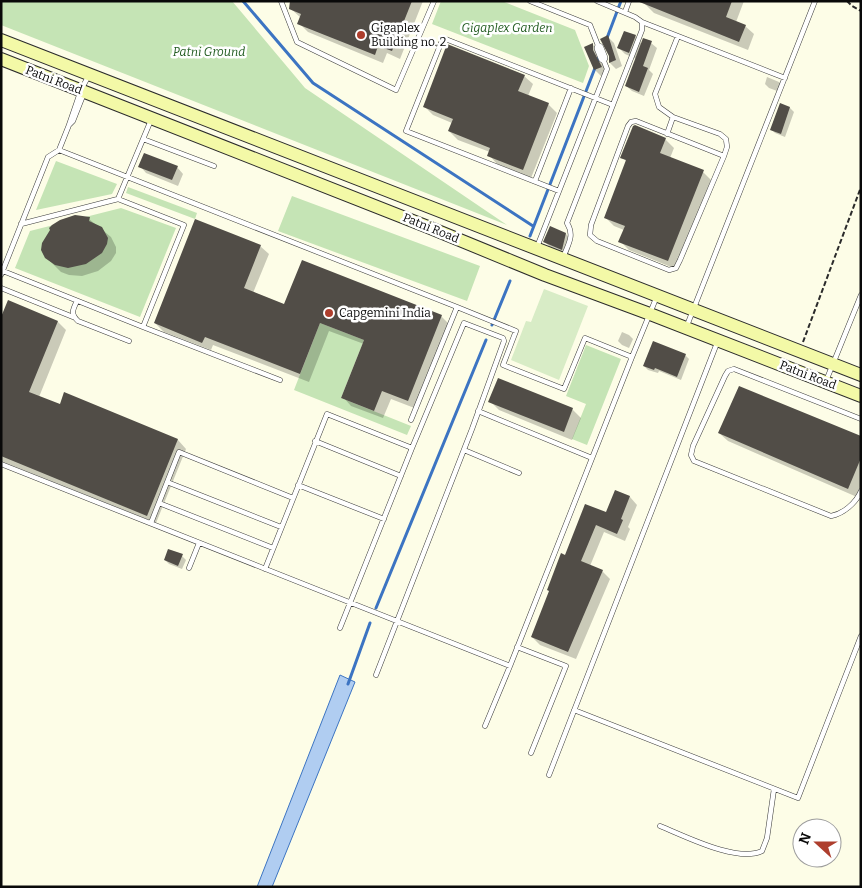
<svg xmlns="http://www.w3.org/2000/svg" width="862" height="888" viewBox="0 0 862 888" font-family="Bitter,serif">
<rect width="100%" height="100%" fill="#fdfde7"/>
<path fill="#c5e4b5" d="M 1,1 L 232,1 L 305,88 L 507,225 L 1,25 Z
M 441,1 L 502,1 L 575,30 L 589,66 L 583,83 L 432,24 Z
M 56,161 L 117,184 L 112,194 L 36,210 Z
M 128,187 L 197,213 L 195,219 L 126,193 Z
M 292,196 L 480,266 L 467,301 L 278,231 Z
M 121,208 L 176,228 L 140,317 L 15,268 L 30,231 Z
M 320,323 L 364,340 L 341,398 L 411,426 L 407,435 L 294,390 Z
M 586,345 L 621,359 L 587,445 L 572,439 L 586,404 L 566,396 Z"/>
<path fill="#d8ecc6" d="M 544,289 L 588,306 L 559,380 L 511,360 L 526,321 L 531,322 Z"/>
<path fill="#b0cdf1" stroke="#3c74c2" d="M 340,675 L 355,682 L 272,887 L 257,887 Z"/>
<path fill="#0003" d="M 292,1 L 423,1 L 400,59 L 387,53 L 383,63 L 308,32 L 299,23 L 301,18 L 290,8 Z
M 647,1 L 744,1 L 736,22 L 745,26 L 754,34 L 748,50 L 654,13 L 645,4 Z
M 607,36 L 614,43 L 622,66 L 616,69 L 610,63 Z
M 635,36 L 642,44 L 651,43 L 657,48 L 649,70 L 653,74 L 644,96 L 632,91 L 626,86 L 636,59 L 625,54 L 619,48 Z
M 592,44 L 598,50 L 599,58 L 607,73 L 601,76 L 595,70 Z
M 524,76 L 533,84 L 528,96 L 548,104 L 557,113 L 531,178 L 497,164 L 489,155 L 490,152 L 458,140 L 449,131 L 452,123 L 433,115 L 424,106 Z
M 767,77 L 779,82 L 783,86 L 780,92 L 769,88 L 765,84 Z
M 780,105 L 790,108 L 794,112 L 785,137 L 775,133 L 771,129 Z
M 665,139 L 674,148 L 670,158 L 703,172 L 711,180 L 676,269 L 629,250 L 620,241 L 624,230 L 614,226 L 605,217 L 627,162 L 622,157 Z
M 140,166 L 177,167 L 183,174 L 178,186 L 146,173 Z
M 89,219 L 111,237 L 116,247 L 116,253 L 111,261 L 98,271 L 82,276 L 69,275 L 61,272 L 46,257 Z
M 550,228 L 566,234 L 572,241 L 568,255 L 551,248 L 545,242 Z
M 260,246 L 269,254 L 253,293 L 285,306 L 441,316 L 450,325 L 417,409 L 391,399 L 383,418 L 351,406 L 343,397 L 364,344 L 329,331 L 309,382 L 213,345 L 211,350 L 164,332 L 155,323 Z
M 1,321 L 58,322 L 66,330 L 39,397 L 60,406 L 178,440 L 186,449 L 156,523 L 1,461 Z
M 622,332 L 629,335 L 633,339 L 629,348 L 622,345 L 618,341 Z
M 685,355 L 689,359 L 681,380 L 659,371 L 658,373 L 648,370 L 644,366 Z
M 490,401 L 572,409 L 581,418 L 572,440 L 499,410 Z
M 719,433 L 861,437 L 861,488 L 857,497 L 728,441 Z
M 616,492 L 630,497 L 637,505 L 628,527 L 630,529 L 625,541 L 604,532 L 590,566 L 602,571 L 610,579 L 576,659 L 540,645 L 532,637 L 586,505 L 607,514 Z
M 182,556 L 186,560 L 182,569 L 169,564 L 165,560 Z"/>
<g fill="none" stroke-linecap="round" stroke-linejoin="round">
<path stroke="#3c74c2" stroke-width="3" d="M 243,1 L 313,83 L 533,226
M 607,38 L 621,1
M 530,236 L 600,55
M 492,325 L 510,281
M 376,608 L 486,340
M 348,684 L 370,623"/>
</g>
<path fill="#514d47" d="M 290,1 L 412,1 L 392,51 L 378,46 L 375,55 L 297,24 L 301,14 L 289,9 Z
M 637,1 L 732,1 L 726,17 L 746,25 L 739,42 Z
M 624,31 L 636,35 L 629,53 L 617,48 Z
M 608,35 L 616,60 L 609,63 L 609,56 L 600,39 Z
M 643,38 L 652,41 L 643,66 L 648,68 L 639,92 L 625,86 Z
M 593,43 L 593,50 L 602,67 L 594,70 L 584,47 Z
M 447,44 L 525,75 L 518,91 L 549,103 L 523,170 L 487,156 L 490,148 L 448,131 L 453,119 L 423,107 Z
M 780,103 L 790,107 L 781,134 L 770,130 Z
M 635,125 L 666,138 L 660,153 L 704,170 L 668,261 L 618,242 L 625,226 L 604,218 L 626,160 L 620,158 L 633,126 Z
M 144,153 L 178,166 L 172,180 L 138,167 Z
M 75,215 L 90,217 L 89,221 L 102,227 L 108,238 L 107,244 L 102,253 L 86,264 L 68,268 L 55,265 L 45,258 L 41,250 L 42,243 L 50,230 L 49,228 L 52,225 L 60,220 Z
M 195,219 L 261,245 L 244,288 L 284,304 L 302,260 L 442,315 L 408,401 L 382,391 L 374,411 L 341,398 L 364,340 L 320,323 L 300,374 L 205,337 L 202,343 L 154,323 Z
M 550,226 L 566,233 L 562,250 L 543,242 Z
M 8,300 L 58,321 L 29,392 L 60,404 L 64,392 L 178,439 L 147,516 L 1,456 L 1,317 Z
M 653,341 L 686,354 L 677,377 L 655,368 L 654,370 L 643,366 Z
M 498,378 L 573,408 L 564,432 L 488,402 Z
M 739,386 L 861,436 L 861,458 L 848,489 L 718,433 Z
M 615,490 L 630,496 L 621,519 L 623,520 L 617,534 L 596,525 L 581,561 L 603,570 L 568,652 L 531,637 L 549,591 L 547,590 L 561,553 L 565,555 L 585,504 L 606,512 Z
M 168,549 L 183,554 L 178,566 L 164,560 Z"/>
<g fill="none" stroke-linecap="round" stroke-linejoin="round">
<defs>
<path id="service" d="M 281,1 L 297,42 L 396,90 L 434,1
M 530,1 L 590,25 L 599,48
M 625,12 L 629,1
M 642,22 L 785,78
M 678,36 L 655,94 L 659,107 L 673,117 L 720,134 L 726,139 L 727,147 L 724,156 L 680,260 L 676,268 L 669,270 L 597,241 L 590,235 L 591,225 L 628,126 L 631,122 L 636,121 L 724,156
M 84,93 L 73,121 L 69,125 L 81,90 L 89,75
M 667,134 L 673,117
M 143,139 L 214,166
M 59,150 L 457,307 L 411,420
M 535,181 L 571,88
M 559,191 L 406,131 L 443,38 L 613,105
M 118,199 L 184,225 L 143,327 L 280,380
M 21,224 L 118,199 L 151,120
M 537,247 L 607,69 L 603,59
M 563,258 C 568,244 575,236 567,223 L 642,30 L 642,22 L 635,17 L 597,1
M 3,271 L 143,327
M 1,275 L 48,157 L 59,150 L 69,125
M 1,288 L 73,317
M 77,301 C 73,309 70,314 78,321 L 129,341
M 457,307 L 516,331 L 503,365 L 564,389 L 585,338 L 632,357 L 657,296
M 686,328 L 815,1
M 826,381 L 861,295
M 478,411 L 592,458
M 861,419 L 734,369 L 728,371 L 725,376 L 693,446 L 691,455 L 694,461 L 831,516 C 843,514 856,503 861,491
M 315,441 L 401,476
M 464,450 L 519,473
M 1,464 L 510,666 L 632,357
M 167,482 L 281,527
M 298,485 L 384,519
M 159,503 L 273,548
M 151,523 L 179,452 L 293,498
M 189,568 L 199,543
M 265,569 L 327,414 L 412,448 L 340,628
M 517,647 L 566,666 L 531,753
M 376,675 L 472,429 L 504,341 L 503,338 L 464,323 L 412,448
M 574,710 L 798,798 L 861,636
M 485,726 L 510,666
M 549,775 L 717,343
M 660,826 C 685,836 737,863 762,851 L 767,838 L 774,789"/>
<path id="minor" d="M 599,48 L 603,58"/>
<path id="secondary" d="M 1,40 L 861,375
M 1,59 L 428,227 L 545,275 L 650,314 L 861,396"/>
</defs>
<use href="#service" stroke="#3c3c3c" stroke-width="5.5"/>
<use href="#minor" stroke="#3c3c3c" stroke-width="10"/>
<use href="#secondary" stroke="#2b2b2b" stroke-width="14"/>
<path stroke="#2b2b2b" stroke-width="2" stroke-dasharray="5 2.5" stroke-linecap="butt" d="M 847,1 L 852,6 L 861,11
M 803,342 L 861,187"/>
<use href="#service" stroke="#fff" stroke-width="4.5"/>
<use href="#minor" stroke="#fff" stroke-width="9"/>
<use href="#secondary" stroke="#f3f9a7" stroke-width="12"/>
</g>
<g fill="#ae3e2d" stroke="#fff" stroke-width="2">
<circle cx="361" cy="35" r="5"/>
<circle cx="329" cy="313" r="5"/>
</g>
<g text-anchor="middle" dominant-baseline="central" stroke-width="5" stroke-linejoin="round" paint-order="stroke">
<g font-size="12" fill="#090909" stroke="#fff" text-anchor="start">
<text x="371" y="28">Gigaplex<tspan x="371" dy="14">Building no. 2</tspan></text>
<text x="339" y="313">Capgemini India</text>
</g>
<g font-size="12" font-style="italic" fill="#215b20" stroke="#fff">
<text x="507" y="28">Gigaplex Garden</text>
<text x="209" y="52">Patni Ground</text>
</g>
<g font-size="12" fill="#090909" stroke="#fff">
<text transform="translate(54 80) rotate(21)">Patni Road</text>
<text transform="translate(431 228) rotate(22)">Patni Road</text>
<text transform="translate(808 375) rotate(21)">Patni Road</text>
</g>
</g>
<rect width="862" height="888" fill="none" stroke="#090909" stroke-width="5"/>
<g transform="translate(817 843) rotate(291)"><circle r="24" fill="#ffffff" stroke="#9d9d9d"/>
<path d="M0-4L9 19L0 12L-9 19Z" fill="#ae3e2d"/>
<text y="-8" font-size="14" font-weight="bold" text-anchor="middle" fill="#090909">N</text>
</g>
</svg>
